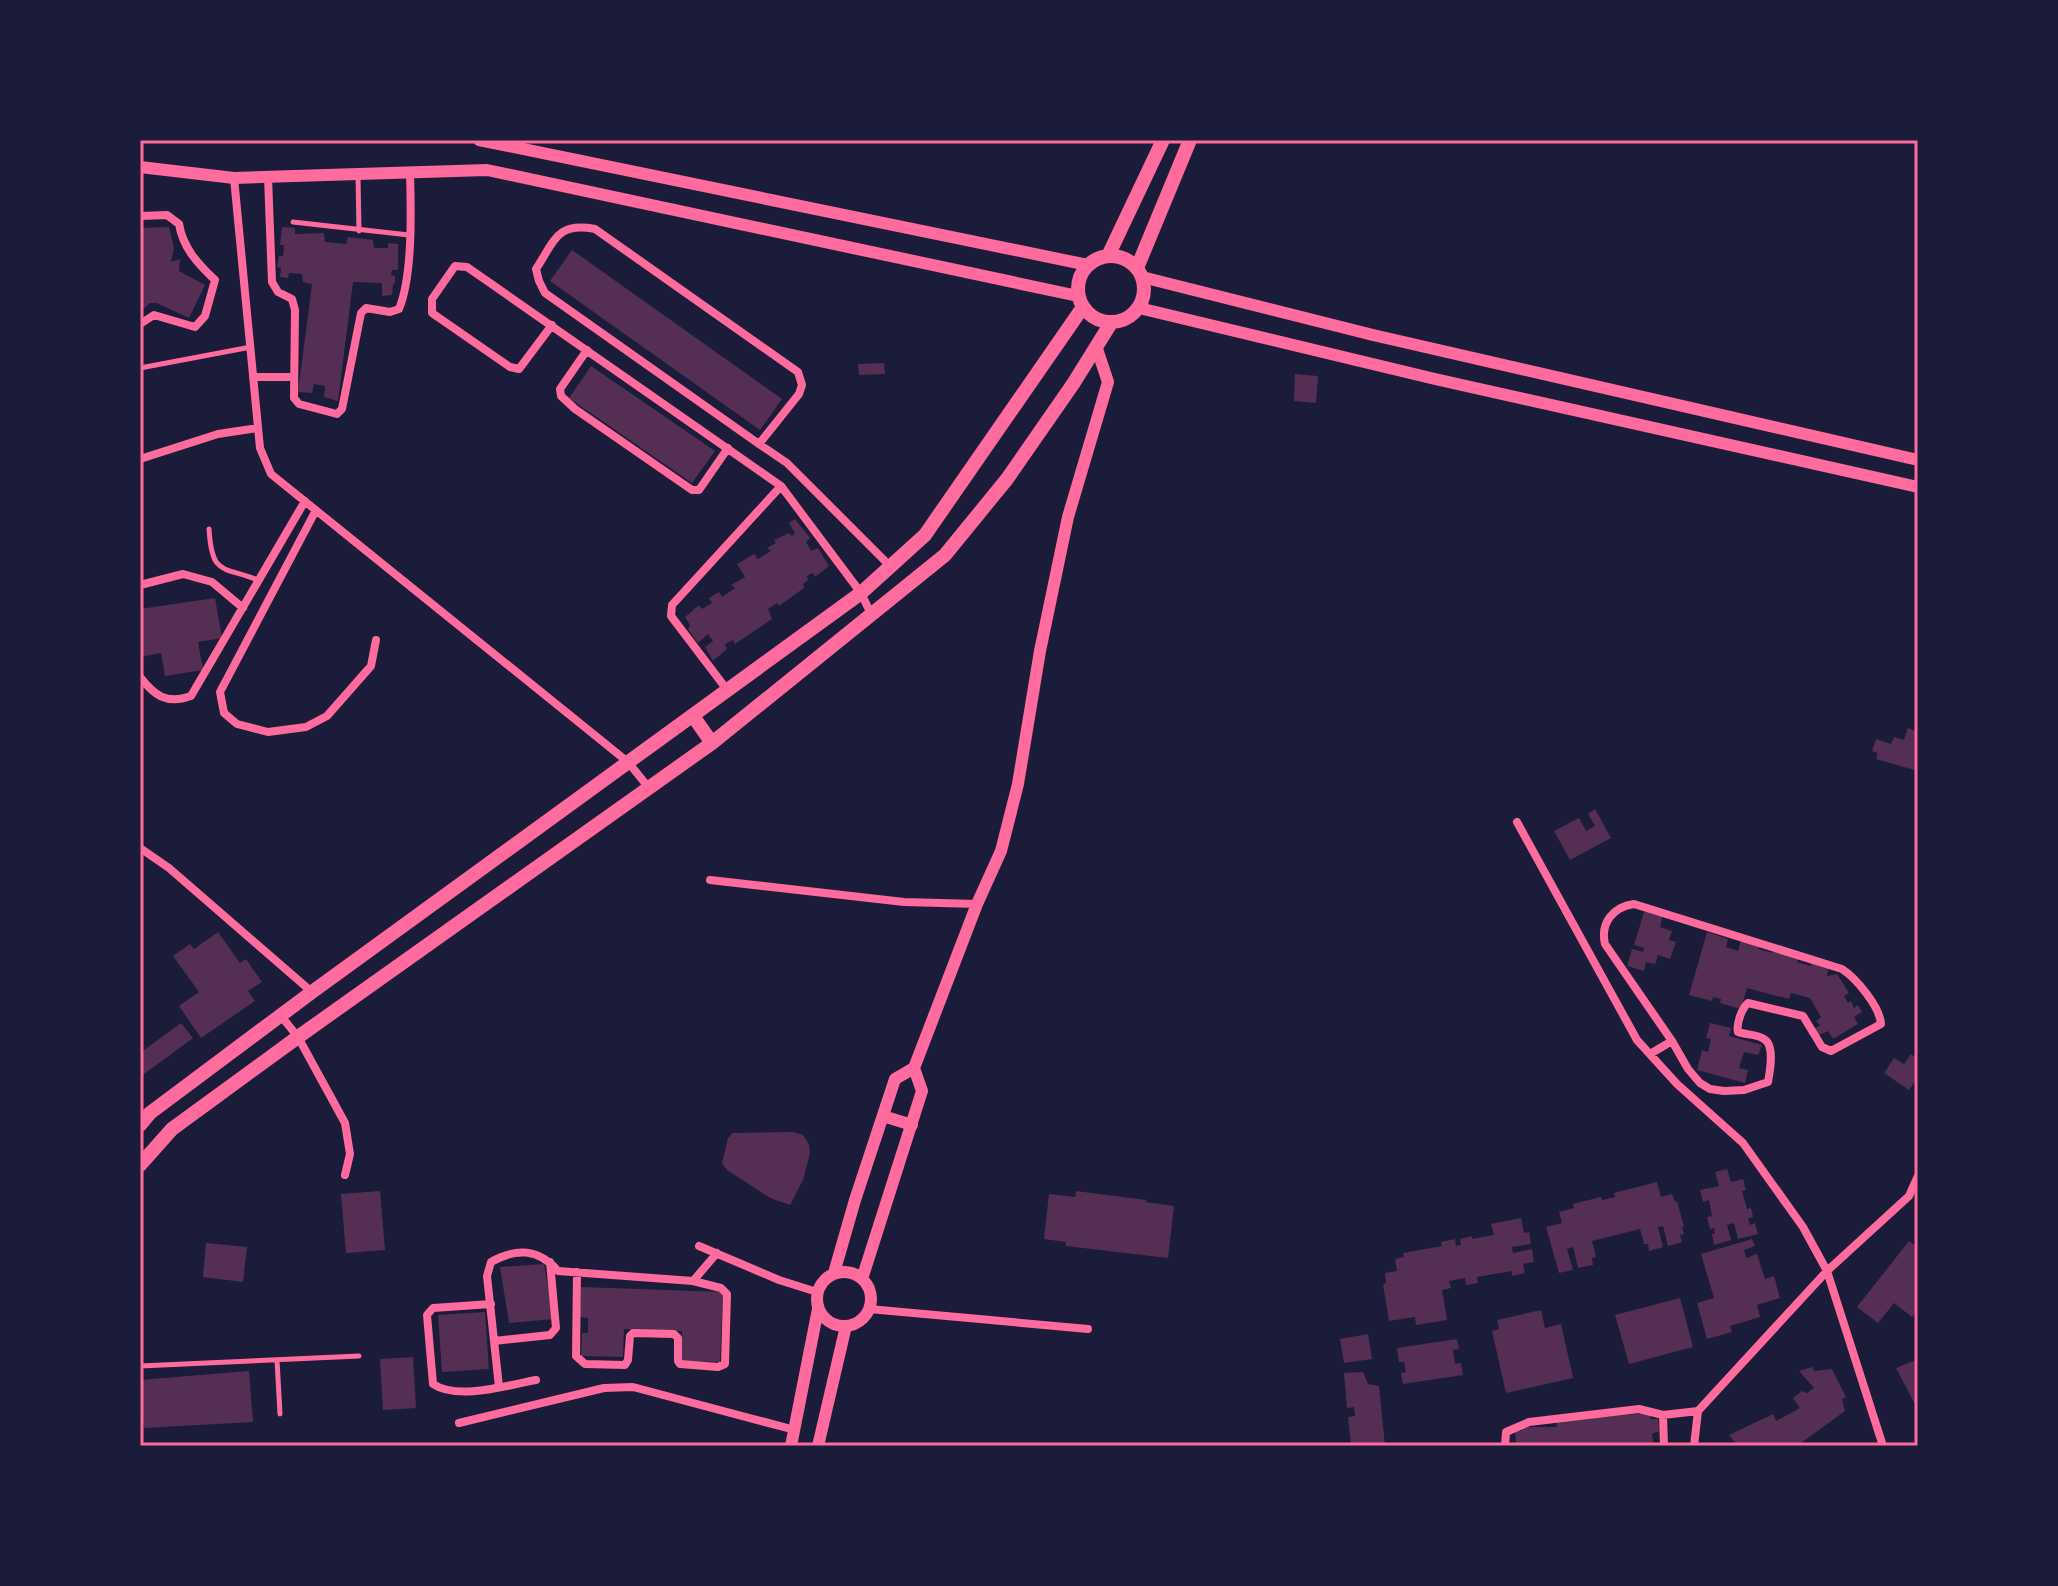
<svg xmlns="http://www.w3.org/2000/svg" width="2058" height="1586" viewBox="0 0 2058 1586" font-family="Bitter,serif">
<rect width="100%" height="100%" fill="#1b1b3a"/>
<path fill="#542f53" d="M 169,227 L 174,248 L 171,262 L 180,259 L 179,271 L 205,285 L 189,318 L 157,303 L 150,303 L 140,312 L 140,228 Z
M 282,227 L 295,228 L 295,234 L 324,233 L 325,242 L 346,244 L 348,237 L 373,240 L 374,248 L 388,248 L 388,243 L 398,244 L 398,270 L 392,270 L 391,275 L 395,276 L 395,283 L 393,284 L 392,295 L 382,296 L 382,283 L 353,282 L 338,401 L 324,397 L 325,386 L 314,384 L 312,393 L 298,392 L 312,284 L 303,282 L 302,274 L 289,273 L 288,278 L 280,277 L 281,268 L 277,267 L 279,256 L 283,256 L 284,245 L 280,245 Z
M 572,250 L 782,399 L 760,430 L 550,281 Z
M 884,363 L 885,374 L 859,375 L 858,364 Z
M 591,366 L 715,451 L 692,483 L 569,398 Z
M 1295,374 L 1318,376 L 1316,403 L 1294,401 Z
M 795,519 L 810,538 L 806,542 L 811,551 L 818,548 L 829,566 L 815,577 L 813,573 L 807,576 L 808,580 L 803,584 L 804,588 L 779,606 L 777,603 L 768,609 L 772,619 L 735,644 L 733,640 L 725,644 L 727,649 L 713,661 L 705,647 L 713,641 L 708,634 L 698,643 L 688,629 L 690,625 L 685,617 L 699,605 L 702,609 L 712,603 L 709,598 L 719,592 L 722,597 L 735,588 L 731,585 L 745,577 L 737,564 L 754,554 L 758,559 L 771,551 L 767,548 L 776,543 L 774,540 L 789,533 L 792,536 L 795,533 L 789,523 Z
M 215,598 L 222,638 L 198,642 L 203,670 L 165,676 L 161,653 L 140,657 L 140,609 Z
M 1908,728 L 1918,732 L 1918,771 L 1876,759 L 1878,753 L 1872,751 L 1876,739 L 1891,744 L 1894,737 L 1904,740 Z
M 1595,809 L 1611,838 L 1570,860 L 1554,831 L 1579,818 L 1586,831 L 1595,826 L 1588,814 Z
M 1645,909 L 1663,915 L 1660,927 L 1672,931 L 1669,940 L 1676,942 L 1670,959 L 1658,955 L 1655,964 L 1646,962 L 1644,971 L 1627,966 L 1632,949 L 1643,952 L 1644,948 L 1634,945 Z
M 218,932 L 240,963 L 246,959 L 262,982 L 248,991 L 255,1001 L 201,1038 L 179,1006 L 199,992 L 173,956 L 190,944 L 194,949 Z
M 1707,932 L 1728,939 L 1726,947 L 1738,951 L 1741,939 L 1760,945 L 1758,949 L 1773,953 L 1774,949 L 1799,956 L 1797,962 L 1811,966 L 1812,961 L 1829,966 L 1827,976 L 1837,974 L 1849,993 L 1844,996 L 1848,1003 L 1851,1001 L 1854,1008 L 1858,1005 L 1862,1012 L 1854,1017 L 1858,1024 L 1833,1039 L 1828,1031 L 1818,1036 L 1814,1029 L 1820,1025 L 1816,1021 L 1821,1017 L 1810,998 L 1791,993 L 1789,999 L 1747,988 L 1741,1009 L 1720,1003 L 1721,999 L 1713,997 L 1712,1001 L 1689,995 Z
M 181,1023 L 193,1038 L 140,1077 L 140,1053 Z
M 1710,1023 L 1731,1028 L 1729,1036 L 1762,1045 L 1758,1055 L 1744,1052 L 1739,1068 L 1748,1070 L 1745,1083 L 1697,1070 L 1702,1050 L 1708,1052 L 1711,1039 L 1706,1038 Z
M 1911,1054 L 1918,1059 L 1918,1077 L 1909,1090 L 1884,1073 L 1894,1058 L 1904,1064 Z
M 793,1132 L 803,1135 L 809,1144 L 810,1153 L 803,1180 L 790,1205 L 770,1198 L 727,1170 L 722,1163 L 728,1138 L 733,1133 Z
M 1727,1169 L 1731,1182 L 1743,1179 L 1746,1190 L 1742,1191 L 1747,1209 L 1751,1208 L 1753,1217 L 1748,1219 L 1750,1225 L 1755,1223 L 1758,1234 L 1738,1239 L 1734,1223 L 1727,1225 L 1731,1240 L 1714,1245 L 1712,1234 L 1715,1233 L 1714,1228 L 1710,1229 L 1707,1217 L 1712,1216 L 1709,1200 L 1703,1202 L 1700,1190 L 1719,1186 L 1715,1172 Z
M 1657,1182 L 1661,1197 L 1672,1194 L 1675,1202 L 1677,1201 L 1684,1227 L 1682,1227 L 1684,1234 L 1680,1235 L 1682,1242 L 1668,1246 L 1663,1226 L 1658,1227 L 1663,1247 L 1649,1251 L 1648,1244 L 1644,1244 L 1640,1229 L 1592,1241 L 1596,1257 L 1592,1258 L 1593,1265 L 1578,1268 L 1573,1247 L 1567,1249 L 1573,1270 L 1559,1273 L 1546,1227 L 1562,1223 L 1559,1212 L 1574,1208 L 1573,1204 L 1601,1197 L 1602,1200 L 1615,1197 L 1614,1193 Z
M 380,1191 L 385,1250 L 346,1253 L 341,1194 Z
M 1076,1191 L 1146,1200 L 1146,1202 L 1174,1206 L 1168,1258 L 1066,1246 L 1066,1242 L 1044,1239 L 1049,1194 L 1075,1197 Z
M 1521,1218 L 1524,1233 L 1529,1232 L 1531,1244 L 1512,1247 L 1513,1253 L 1532,1249 L 1534,1262 L 1523,1264 L 1525,1273 L 1512,1276 L 1512,1271 L 1477,1277 L 1478,1283 L 1466,1285 L 1465,1278 L 1449,1281 L 1451,1288 L 1442,1290 L 1447,1320 L 1416,1325 L 1415,1317 L 1389,1321 L 1383,1284 L 1386,1283 L 1385,1273 L 1397,1271 L 1395,1259 L 1404,1257 L 1403,1253 L 1442,1246 L 1441,1242 L 1455,1239 L 1456,1246 L 1461,1245 L 1460,1239 L 1472,1236 L 1472,1239 L 1494,1235 L 1491,1224 Z
M 1752,1239 L 1755,1246 L 1744,1250 L 1746,1258 L 1757,1254 L 1765,1279 L 1774,1276 L 1780,1298 L 1757,1305 L 1760,1317 L 1730,1326 L 1732,1332 L 1707,1339 L 1697,1303 L 1714,1298 L 1701,1254 Z
M 1909,1241 L 1918,1248 L 1918,1310 L 1912,1317 L 1894,1303 L 1878,1323 L 1857,1307 Z
M 206,1243 L 247,1247 L 243,1282 L 203,1277 Z
M 544,1264 L 554,1319 L 509,1323 L 500,1267 Z
M 581,1287 L 723,1292 L 720,1362 L 681,1361 L 682,1331 L 624,1329 L 623,1357 L 581,1356 L 582,1333 L 588,1333 L 588,1318 L 580,1317 Z
M 1680,1298 L 1693,1347 L 1629,1364 L 1615,1315 Z
M 1541,1310 L 1545,1328 L 1561,1324 L 1573,1378 L 1506,1393 L 1492,1331 L 1499,1329 L 1497,1320 Z
M 485,1312 L 489,1369 L 442,1372 L 438,1315 Z
M 1368,1334 L 1372,1359 L 1344,1363 L 1340,1339 Z
M 1457,1339 L 1459,1349 L 1453,1350 L 1455,1364 L 1461,1363 L 1463,1375 L 1403,1384 L 1401,1373 L 1406,1372 L 1404,1362 L 1399,1362 L 1397,1348 Z
M 413,1357 L 416,1408 L 383,1410 L 380,1359 Z
M 1916,1360 L 1918,1364 L 1918,1419 L 1915,1411 L 1918,1410 L 1896,1368 Z
M 1812,1367 L 1814,1371 L 1832,1369 L 1846,1397 L 1842,1399 L 1845,1411 L 1797,1446 L 1738,1446 L 1729,1435 L 1773,1414 L 1776,1421 L 1800,1408 L 1793,1398 L 1802,1391 L 1807,1393 L 1814,1388 L 1799,1371 Z
M 249,1371 L 253,1422 L 144,1428 L 143,1421 L 140,1422 L 140,1380 Z
M 1363,1372 L 1368,1384 L 1379,1386 L 1385,1446 L 1351,1446 L 1348,1417 L 1355,1416 L 1354,1407 L 1347,1408 L 1344,1373 Z
M 1650,1413 L 1651,1419 L 1658,1419 L 1659,1431 L 1652,1434 L 1654,1446 L 1516,1446 L 1515,1431 L 1522,1431 L 1522,1427 L 1557,1427 L 1556,1421 Z"/>
<g fill="none" stroke-linecap="round" stroke-linejoin="round">
<path stroke="#ff6b9d" stroke-width="5" d="M 358,175 L 359,231
M 293,222 L 409,235
M 140,368 L 251,347
M 209,529 C 212,576 222,566 258,580
M 277,1360 L 280,1414
M 140,1366 L 359,1356"/>
<path stroke="#ff6b9d" stroke-width="8" d="M 268,177 L 272,282 L 278,292 L 292,299 L 295,310 L 294,398 L 299,404 L 337,414 L 342,409 L 361,313 L 366,308 L 390,312 L 399,309 C 413,275 411,210 410,172
M 234,178 L 260,448 L 271,474 L 628,762 L 649,788
M 140,216 L 167,215 L 179,224 C 183,248 198,264 215,280 L 205,316 L 195,327 L 154,315 L 140,324
M 552,325 L 519,369 L 510,367 L 432,313 L 432,299 L 455,266 L 467,267 L 781,486 L 861,593 L 871,614
M 587,350 L 560,389 L 561,396 L 575,409 L 692,490 L 699,490 L 728,448
M 253,377 L 294,377
M 759,444 L 799,394 L 802,385 L 798,372 L 595,229 C 557,222 555,240 536,269 L 539,281 L 545,293 L 759,444 L 787,463 L 891,567
M 140,459 L 218,434 L 258,428
M 316,510 L 220,692 L 224,713 L 237,724 L 268,732 L 306,727 L 327,716 L 371,666 L 376,640
M 140,585 L 183,574 L 212,582 L 243,608
M 140,677 C 154,695 166,705 191,696 L 305,501
M 728,691 L 671,616 L 672,605 L 781,486
M 1517,822 L 1637,1040 L 1677,1084 L 1743,1143 L 1803,1227 L 1827,1271 L 1883,1446
M 140,848 L 169,868 L 312,992
M 710,880 L 904,902 L 977,904
M 1634,904 L 1842,969 C 1857,979 1880,1007 1881,1024 L 1831,1051 L 1822,1047 L 1803,1016 L 1748,1003 C 1742,1008 1736,1024 1738,1032 C 1746,1035 1757,1034 1764,1039 C 1775,1045 1770,1071 1768,1082 L 1744,1090 L 1724,1091 L 1710,1089 L 1700,1083 L 1688,1069 L 1672,1041 L 1605,944 C 1600,923 1613,907 1634,904 Z
M 281,1016 L 298,1037 L 345,1123 L 350,1154 L 345,1175
M 1650,1054 L 1672,1041
M 699,1246 L 779,1280 L 817,1292
M 577,1272 L 576,1356 L 585,1364 L 625,1365 L 628,1360 L 630,1336 L 633,1333 L 674,1334 L 678,1338 L 678,1361 L 680,1364 L 718,1367 L 725,1364 L 727,1294 L 721,1288 L 693,1281
M 491,1304 L 433,1308 L 427,1315 L 433,1384 C 458,1401 508,1385 536,1380
M 869,1309 L 1088,1329
M 494,1341 L 550,1335 L 556,1328 L 550,1262
M 499,1387 L 487,1276 L 491,1262 C 516,1248 538,1248 558,1271 L 693,1281 L 717,1253
M 1663,1415 L 1664,1446
M 459,1423 L 604,1388 L 633,1387 L 795,1430
M 1505,1446 L 1506,1432 L 1529,1422 L 1639,1409 L 1663,1415 L 1698,1411
M 1694,1446 L 1698,1411 L 1827,1271 L 1909,1196 L 1918,1176"/>
<path stroke="#ff6b9d" stroke-width="12" d="M 479,140 L 1088,265
M 140,167 L 234,178 L 487,170 L 1078,296
M 1142,277 L 1373,335 L 1918,460
M 1139,308 L 1435,379 L 1918,487
M 883,1116 L 912,1125
M817 1299a27 27 0 1 1 54 0a27 27 0 1 1-54 0Z
M 834,1273 L 855,1200 L 895,1079 L 914,1068
M 862,1279 L 922,1091 L 914,1068 L 977,904 L 1001,851 L 1018,784 L 1040,651 L 1068,517 L 1108,382 L 1096,346
M 791,1446 L 818,1309
M 818,1446 L 846,1326"/>
<path stroke="#ff6b9d" stroke-width="14" d="M1078 289a33 33 0 1 1 66 0a33 33 0 1 1-66 0Z
M 1108,256 L 1163,140
M 1137,268 L 1190,140
M 693,716 L 712,743
M 140,1125 L 150,1113 L 312,992 L 861,593 L 925,535 L 1083,307
M 140,1165 L 172,1129 L 298,1037 L 712,743 L 945,555 L 1007,479 L 1073,384 L 1111,323"/>
</g>
<rect width="2058" height="1586" fill="none" stroke="#1b1b3a" stroke-width="284"/>
<rect x="142" y="142" width="1774" height="1302" fill="none" stroke="#ff6b9d" stroke-width="3"/>
</svg>
